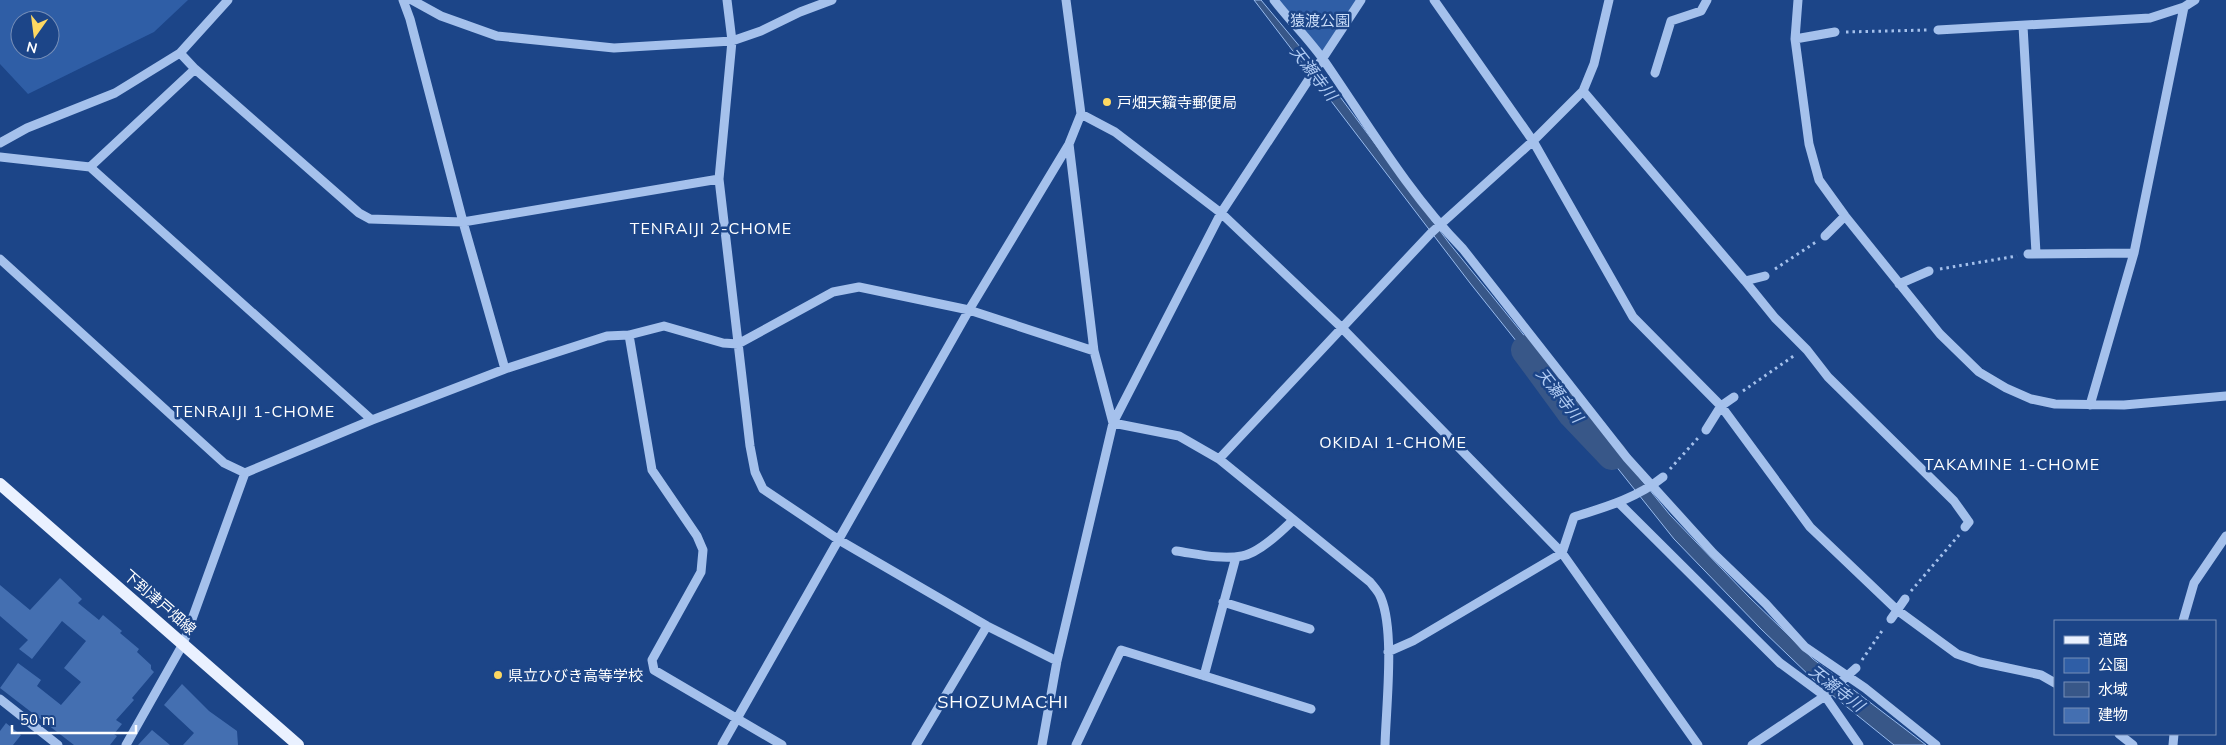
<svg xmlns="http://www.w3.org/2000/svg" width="2226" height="745" viewBox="0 0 2226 745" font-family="Mulish,'Noto Sans JP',sans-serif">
<rect width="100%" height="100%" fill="#1c4588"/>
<path fill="#2f5ea6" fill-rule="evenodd" d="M 0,0 L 188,0 L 154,32 L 28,94 L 0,64 ZM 20,20 L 50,20 L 50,50 L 20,50 Z
M 1278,0 L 1357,0 L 1323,53 Z"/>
<path fill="#385788" stroke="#98bbee" d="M 1254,0 L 1261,0 L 1326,78 L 1449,243 L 1670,515 L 1749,597 L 1813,659 L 1926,745 L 1894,745 L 1816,682 L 1761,629 L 1674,539 L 1470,283 Z"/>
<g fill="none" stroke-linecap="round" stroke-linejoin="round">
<path stroke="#385788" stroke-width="30" d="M 1526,350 L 1573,414 L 1612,455"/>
</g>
<path fill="#446fb1" d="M 60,578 L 82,599 L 78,603 L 99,620 L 103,615 L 122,631 L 120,633 L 139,649 L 137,652 L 151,665 L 151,669 L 154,672 L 132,698 L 134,700 L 116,720 L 122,724 L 114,734 L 117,736 L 110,745 L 74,745 L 0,688 L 18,663 L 41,680 L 37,686 L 61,705 L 81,682 L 64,668 L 86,641 L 62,621 L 32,659 L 19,649 L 28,640 L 0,616 L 0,585 L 30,610 Z
M 182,684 L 209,711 L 237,731 L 238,745 L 183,745 L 194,733 L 164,705 Z
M 6,723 L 21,735 L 13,745 L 0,745 L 0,731 Z
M 152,730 L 170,745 L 138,745 Z"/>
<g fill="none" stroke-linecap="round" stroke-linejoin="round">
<path stroke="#a5c1ec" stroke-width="3" stroke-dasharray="2.5 4" stroke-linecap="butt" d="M 1846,32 L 1927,30
M 1775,269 L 1816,242
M 1940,269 L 2017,256
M 1743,391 L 1795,355
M 1670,469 L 1698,438
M 1911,591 L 1959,535
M 1862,660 L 1884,628"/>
<path stroke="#a5c1ec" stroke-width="9" d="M 403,0 L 410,19 L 463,222 L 505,369
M 412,0 L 441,16 L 497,36 L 614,48 L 732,41 L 761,31 L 800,12 L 832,0
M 727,0 L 732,41 L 719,179 L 750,446 L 755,472 L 763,489 L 839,540 L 987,626 L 1057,661
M 1274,0 C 1290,21 1310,40 1325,62 C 1369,126 1409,194 1463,249 L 1627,458 L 1713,553 L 1766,604 L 1805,647 L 1865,688 L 1936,745
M 1434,0 L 1533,141 L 1633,317 L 1721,406 L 1810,527 L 1897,610 L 1957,654 L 1980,662 L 2041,675 L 2055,683
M 1798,0 L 1795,39 L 1809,144 L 1819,180 L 1845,216 L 1940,334 L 1979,372 L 2006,388 L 2031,399 L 2055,404 L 2124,405 L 2226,396
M 2023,26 L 2036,253
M 1938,30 L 2150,18 L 2184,7 L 2195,0
M 1795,39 L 1835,32
M 180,53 L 195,69 L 359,213 L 370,219 L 463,222 L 719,179
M 1655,73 L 1671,21 L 1701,11 L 1707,0
M 1583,91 L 1745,281 L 1775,318 L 1807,350 L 1828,377 L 1954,501 L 1969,522 L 1965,527
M 1081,114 L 1115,132 L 1221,213 L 1341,327 L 1562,553 L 1698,745
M 0,143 L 27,128 L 115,93 L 180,53 L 228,0
M 1069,144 L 1094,351 L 1113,423
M 0,157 L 90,167 L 372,420
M 90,167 L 195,69
M 1825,236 L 1845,216
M 2028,254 L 2134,253 L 2184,7
M 0,259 L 224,463 L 245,473
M 1745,281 L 1765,276
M 1899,284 L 1929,271
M 629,335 L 652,470 L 697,536 L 703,550 L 701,572 L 652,660 L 654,670 L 782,745
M 2090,405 L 2134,253
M 1113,423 L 1179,436 L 1219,459 L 1370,582 C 1374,587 1379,592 1381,598 C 1395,632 1386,707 1385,745
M 1706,430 L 1721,406 L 1734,397
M 1219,459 L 1431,233 L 1533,141 L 1583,91 L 1594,64 L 1609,0
M 1619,503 L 1780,663 L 1825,696 L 1859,745
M 1176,551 C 1197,554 1221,560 1242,556 C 1259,553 1281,532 1293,520
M 1223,602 L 1310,629
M 1891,619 L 1905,599
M 2183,621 L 2194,583 L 2226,536
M 1388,652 L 1413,641 L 1562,553 L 1574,517 C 1606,507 1637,498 1663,477
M 1204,676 L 1236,557
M 0,699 L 58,745
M 2119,734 L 2133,745
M 126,745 L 183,644 L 245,473 L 372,420 L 505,369 L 607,336 L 629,335 L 664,326 L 723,343 L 738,344 L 833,292 L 859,287 L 969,310 L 1094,351
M 722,745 L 969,310 L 1069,144 L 1081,114 L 1066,0
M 916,745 L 987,626
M 1042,745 L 1057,661 L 1113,423 L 1221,213 L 1361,0
M 1076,745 L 1121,650 L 1311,709
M 1752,745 L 1825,696 L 1856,668
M 2173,745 L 2174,734"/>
<path stroke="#eaf1ff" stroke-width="12" d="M 0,484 L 298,745"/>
</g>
<g fill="#fdd862" stroke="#1c4588" stroke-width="2">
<circle cx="1107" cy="102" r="5"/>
<circle cx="498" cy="675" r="5"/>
</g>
<g text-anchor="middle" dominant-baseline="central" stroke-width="5" stroke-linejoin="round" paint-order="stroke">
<g font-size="15" fill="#caddf9" stroke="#1c4588">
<text x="1320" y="20">猿渡公園</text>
</g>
<g font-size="15" fill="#fff" stroke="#1c4588" text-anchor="start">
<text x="1117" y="102">戸畑天籟寺郵便局</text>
<text x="508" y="675">県立ひびき高等学校</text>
</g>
<g font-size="15" fill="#fff" stroke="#1c4588">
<text transform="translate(160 602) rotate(41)">下到津戸畑線</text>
</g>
<g font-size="16" font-style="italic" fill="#b0cbf3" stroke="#1c4588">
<text transform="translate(1314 73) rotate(52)">天瀬寺川</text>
<text transform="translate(1560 395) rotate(52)">天瀬寺川</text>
<text transform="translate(1837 688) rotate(38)">天瀬寺川</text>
</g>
<g font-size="16" letter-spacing="1" fill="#fff" stroke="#1c4588">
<text x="711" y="228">TENRAIJI 2-CHOME</text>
<text x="254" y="411">TENRAIJI 1-CHOME</text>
<text x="1393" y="442">OKIDAI 1-CHOME</text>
<text x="2012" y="464">TAKAMINE 1-CHOME</text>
</g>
<g font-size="18" letter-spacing="1" fill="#fff" stroke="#1c4588">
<text x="1003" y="701">SHOZUMACHI</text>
</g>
</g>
<rect x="2054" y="620" width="162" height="115" fill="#1c4588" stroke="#778fb8"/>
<rect x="2064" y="636" width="25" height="8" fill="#eaf1ff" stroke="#778fb8"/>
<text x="2098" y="645" font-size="15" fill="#ffffff">道路</text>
<rect x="2064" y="658" width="25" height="15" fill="#2f5ea6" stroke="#778fb8"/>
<text x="2098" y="670" font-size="15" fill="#ffffff">公園</text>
<rect x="2064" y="682" width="25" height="15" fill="#385788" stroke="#778fb8"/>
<text x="2098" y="695" font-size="15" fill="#ffffff">水域</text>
<rect x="2064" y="708" width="25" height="15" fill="#446fb1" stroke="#778fb8"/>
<text x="2098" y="720" font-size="15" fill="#ffffff">建物</text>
<g transform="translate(35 35) rotate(194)"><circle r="24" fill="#1c4588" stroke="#778fb8"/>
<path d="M0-4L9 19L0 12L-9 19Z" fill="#fdd862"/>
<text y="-8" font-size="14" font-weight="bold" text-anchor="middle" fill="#ffffff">N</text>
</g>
<path d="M12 725v8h124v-8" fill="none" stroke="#ffffff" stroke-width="2.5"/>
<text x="20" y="725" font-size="15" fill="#ffffff" stroke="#1c4588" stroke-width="4" paint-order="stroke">50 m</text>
</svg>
